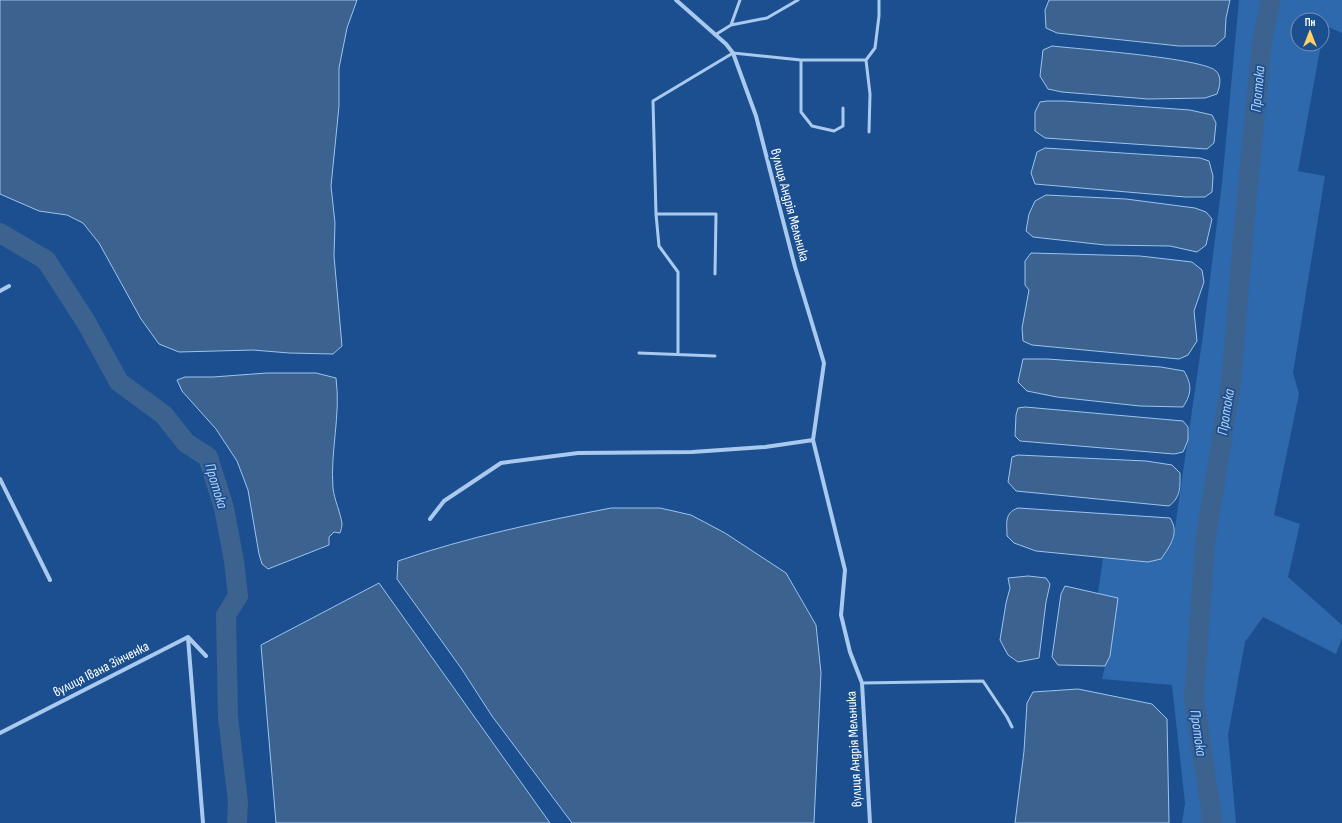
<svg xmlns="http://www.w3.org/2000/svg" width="1342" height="823" viewBox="0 0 1342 823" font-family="'Sofia Sans Condensed',sans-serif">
<rect width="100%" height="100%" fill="#1b4f8f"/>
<path fill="#2e69ad" d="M 1239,0 L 1342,0 L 1342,33 L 1324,25 L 1322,38 L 1322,20 L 1298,20 L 1298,44 L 1321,44 L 1298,171 L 1325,176 L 1293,373 L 1299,394 L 1274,515 L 1300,524 L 1288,577 L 1342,625 L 1342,638 L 1336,654 L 1263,617 L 1245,642 L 1228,735 L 1236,823 L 1182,823 L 1185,803 L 1172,685 L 1102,679 L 1105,666 L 1110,656 L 1118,598 L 1098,593 L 1103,558 L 1148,562 L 1173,541 L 1203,335 L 1222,183 Z"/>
<path fill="#3c6290" stroke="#9cc4f0" d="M 0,0 L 357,0 L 347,28 L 339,68 L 339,106 L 331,186 L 335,223 L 334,256 L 342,346 L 333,354 L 289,353 L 253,350 L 179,352 L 159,344 L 141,319 L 99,243 L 83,223 L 67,215 L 39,211 L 0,194 Z
M 1049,0 L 1230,0 L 1226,18 L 1225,37 L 1215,46 L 1179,46 L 1057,33 L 1046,28 L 1045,10 Z
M 1052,46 C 1078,49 1203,58 1216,71 C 1222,77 1220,86 1217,94 L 1205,98 L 1148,99 L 1062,92 L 1048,89 L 1040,76 L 1043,50 Z
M 1047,101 L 1064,101 L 1190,110 L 1212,115 L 1216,123 L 1214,143 L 1207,149 L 1045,138 L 1035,131 L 1035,112 L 1040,102 Z
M 1045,148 L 1200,158 L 1209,161 L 1213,176 L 1212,192 L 1205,197 L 1185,197 L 1035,184 L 1031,173 L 1037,152 Z
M 1046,195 L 1126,199 L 1195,208 L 1206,212 L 1212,219 L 1206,245 L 1197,252 L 1170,246 L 1105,245 L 1033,237 L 1026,231 L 1029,214 L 1035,201 Z
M 1031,253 L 1140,256 L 1192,262 L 1202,270 L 1204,282 L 1194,311 L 1197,341 L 1188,355 L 1179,359 L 1032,345 L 1023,341 L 1022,328 L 1029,290 L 1025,285 L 1025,261 Z
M 1023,359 L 1047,359 L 1161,367 L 1184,371 C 1192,385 1192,393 1183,407 L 1140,406 L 1057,397 L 1027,391 L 1018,382 Z
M 267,373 L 316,373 L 336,378 C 341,415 330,452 333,488 C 334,499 341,514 342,524 C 342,527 341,530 340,533 L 334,532 L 329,537 L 329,545 L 268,569 L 262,564 L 259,554 L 248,490 L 237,461 L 216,429 L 182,391 L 177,380 L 185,377 L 213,377 Z
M 1025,407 L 1183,421 L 1188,427 L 1188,440 L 1183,452 L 1174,454 L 1020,441 L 1015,436 L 1016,415 L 1018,408 Z
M 1018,455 L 1146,461 L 1172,465 L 1180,473 C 1180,487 1181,497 1169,506 L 1016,491 L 1008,482 L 1012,457 Z
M 611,508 L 660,508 L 691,515 L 725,533 L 786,573 L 816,625 L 821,673 L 814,823 L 572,823 L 492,716 L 461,668 L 397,579 L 398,561 C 468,537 539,522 611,508 Z
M 1018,508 L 1170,518 C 1180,533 1170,546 1161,559 L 1148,562 L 1036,551 L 1014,543 L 1007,536 C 1007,523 1004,513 1018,508 Z
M 1028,576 L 1046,578 L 1050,584 L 1046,602 L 1039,658 L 1018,662 L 1008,655 L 1000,640 L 1006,603 L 1010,588 L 1008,578 Z
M 379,583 L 550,823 L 276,823 L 261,645 Z
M 1065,586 L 1118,598 L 1110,656 L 1105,666 L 1058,665 L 1052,657 L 1061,594 Z
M 1078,689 L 1152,704 L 1167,719 L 1169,823 L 1015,823 L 1024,751 L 1027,703 L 1033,692 Z"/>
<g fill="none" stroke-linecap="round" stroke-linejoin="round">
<path stroke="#3c6290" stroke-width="20" d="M 0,233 L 46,260 L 86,322 L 119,382 L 164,415 L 186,443 L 208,457 L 224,508 L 234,561 L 238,596 L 226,615 L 228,717 L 238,802 L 237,823
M 1211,823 L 1212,817 L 1194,700 L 1205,543 L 1231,383 L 1244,227 L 1262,41 L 1271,0"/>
<path stroke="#a9c9ee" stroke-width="3" d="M 731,25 L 740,0
M 715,35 L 731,25 L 767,18 L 798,0
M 801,60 L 801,112 L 812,126 L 834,131 L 843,126 L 843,108
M 866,60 L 870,94 L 869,132
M 656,214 L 716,214 L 715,274
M 639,353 L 715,356
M 678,354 L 678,272 L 659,246 L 656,214 L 653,101 L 733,53 L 801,60 L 866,60 L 875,48 L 879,16 L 879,0
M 862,683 L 983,681 L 1007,717 L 1012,727"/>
<path stroke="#a9c9ee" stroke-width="4" d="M 676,0 L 726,44 L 733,53 L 756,116 L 795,267 L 824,363 L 813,440 L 845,570 L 841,615 L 850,652 L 862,683 L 870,823
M 0,291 L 9,286
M 0,479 L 50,580
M 430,519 L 444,501 L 501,463 L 578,453 L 692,452 L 765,447 L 813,440
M 188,638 L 203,823
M 0,733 L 188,637 L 206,656"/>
</g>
<g text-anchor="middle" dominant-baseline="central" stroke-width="3.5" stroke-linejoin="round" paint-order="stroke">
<g font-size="14" fill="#fff" stroke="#1b4f8f">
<text transform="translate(790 205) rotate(75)">вулиця Андрія Мельника</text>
<text transform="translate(101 669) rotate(-27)">вулиця Івана Зінченка</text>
<text transform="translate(854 749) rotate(-93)">вулиця Андрія Мельника</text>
</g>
<g font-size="15" font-style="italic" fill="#b5d3f5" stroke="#1b4f8f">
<text transform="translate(1258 89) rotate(-85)">Протока</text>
<text transform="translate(1226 412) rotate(-81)">Протока</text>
<text transform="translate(216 486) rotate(73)">Протока</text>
<text transform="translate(1198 733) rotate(82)">Протока</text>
</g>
</g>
<g transform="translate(1310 32)"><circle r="19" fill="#1b4f8f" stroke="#7695bc"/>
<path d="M0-3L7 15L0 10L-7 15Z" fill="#ffd166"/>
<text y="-6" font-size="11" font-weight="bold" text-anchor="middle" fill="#ffffff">Пн</text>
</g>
</svg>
